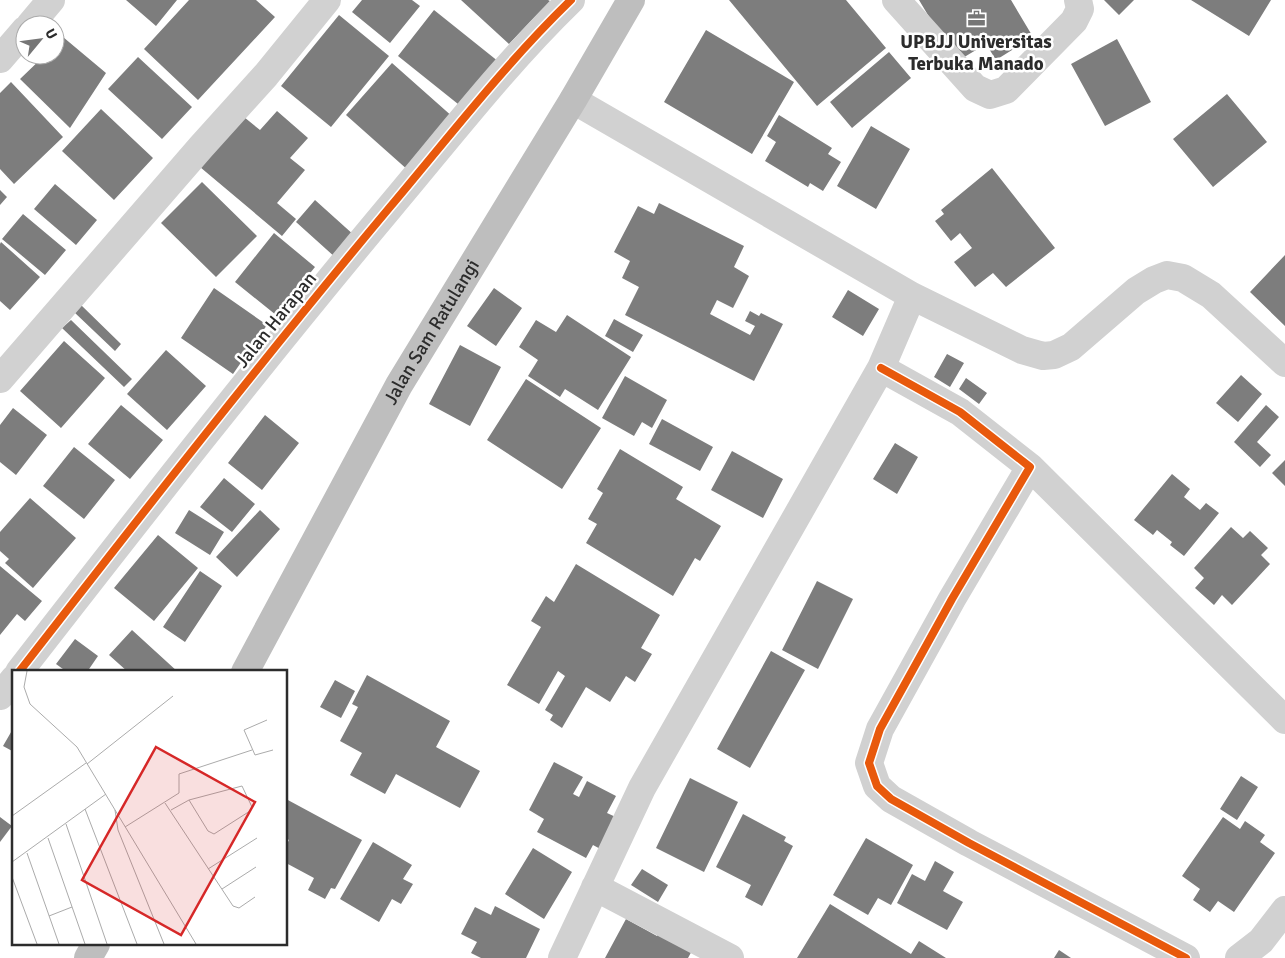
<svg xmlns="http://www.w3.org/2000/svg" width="1285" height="958" viewBox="0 0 1285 958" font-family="Signika,sans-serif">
<rect width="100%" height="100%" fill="#fff"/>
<path fill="#7d7d7d" d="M 126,0 L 177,0 L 156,26 Z
M 189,0 L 256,0 L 275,17 L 198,100 L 144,49 Z
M 362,0 L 412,0 L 420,6 L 390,43 L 352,12 Z
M 461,0 L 548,0 L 550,1 L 509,44 Z
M 729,0 L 846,0 L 886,48 L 817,106 Z
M 919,0 L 1011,0 L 1033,37 L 996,60 L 986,44 L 956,62 Z
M 1104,0 L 1134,0 L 1119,15 Z
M 1191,0 L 1271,0 L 1249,36 Z
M 434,10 L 499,62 L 463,108 L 398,56 Z
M 339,15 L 389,56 L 331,127 L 281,86 Z
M 706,30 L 794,82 L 752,154 L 664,102 Z
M 63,37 L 106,73 L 70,128 L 20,79 L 45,55 L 55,55 L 55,45 Z
M 1117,39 L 1151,102 L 1105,126 L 1071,64 Z
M 889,52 L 911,78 L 852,128 L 830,102 Z
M 138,57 L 192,107 L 162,139 L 108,89 Z
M 392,63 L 454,118 L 409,171 L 346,115 Z
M 11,82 L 63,137 L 14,184 L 0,169 L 0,93 Z
M 1227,94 L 1267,142 L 1213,187 L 1173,139 Z
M 101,109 L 153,158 L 114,200 L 62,151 Z
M 277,111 L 308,138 L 290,158 L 305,170 L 277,203 L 296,219 L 282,236 L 200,167 L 244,117 L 260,130 Z
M 779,115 L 832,148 L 828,154 L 841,162 L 823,191 L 810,183 L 808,187 L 765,161 L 776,142 L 767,136 Z
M 871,126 L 910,149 L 876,209 L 837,186 Z
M 992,168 L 1055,248 L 1006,287 L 993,273 L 975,287 L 954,262 L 972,248 L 960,233 L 951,241 L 935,221 L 944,214 L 941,210 Z
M 202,182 L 257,236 L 216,277 L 161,223 Z
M 55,184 L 97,220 L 76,245 L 34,209 Z
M 0,190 L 7,197 L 0,205 Z
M 315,200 L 355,236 L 336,258 L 296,222 Z
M 659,203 L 744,246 L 734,267 L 749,276 L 733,308 L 717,300 L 710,314 L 750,335 L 755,326 L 745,321 L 750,311 L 759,316 L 761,313 L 783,324 L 754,381 L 625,315 L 639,287 L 622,278 L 630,261 L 614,252 L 638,206 L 654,214 Z
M 23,214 L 66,250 L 45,275 L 2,239 Z
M 274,233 L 315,267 L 276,315 L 235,282 Z
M 1,242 L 40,277 L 10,310 L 0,301 L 0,244 Z
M 1285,255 L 1285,326 L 1250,292 Z
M 214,288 L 267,325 L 233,374 L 181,338 Z
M 494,288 L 522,308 L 496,346 L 467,326 Z
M 848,290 L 879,309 L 863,336 L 832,317 Z
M 81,305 L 121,344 L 115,351 L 74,312 Z
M 567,315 L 631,357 L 598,410 L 565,389 L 560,397 L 528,376 L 538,360 L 519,347 L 536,320 L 556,332 Z
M 614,319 L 643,335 L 633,352 L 605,336 Z
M 71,320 L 132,379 L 124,387 L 62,328 Z
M 64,341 L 105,378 L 61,428 L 20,391 Z
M 460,345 L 501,367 L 470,426 L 429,404 Z
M 166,350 L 206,386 L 167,430 L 127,394 Z
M 947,354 L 964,363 L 950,387 L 934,377 Z
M 1241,375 L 1262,394 L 1238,422 L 1216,403 Z
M 625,376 L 667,400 L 652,428 L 642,422 L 634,436 L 602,418 Z
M 966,378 L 987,393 L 979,404 L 959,389 Z
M 526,379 L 601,428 L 562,489 L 487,440 Z
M 121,405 L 163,440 L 130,479 L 88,444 Z
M 1266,405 L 1279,417 L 1257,442 L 1271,455 L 1260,467 L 1234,442 Z
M 13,408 L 47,435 L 16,475 L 0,462 L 0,425 Z
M 265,415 L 299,443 L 262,490 L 228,463 Z
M 662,419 L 713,447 L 700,471 L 649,444 Z
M 895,443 L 918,457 L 897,494 L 873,479 Z
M 74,447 L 115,480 L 84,519 L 43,486 Z
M 620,449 L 683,487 L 676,499 L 721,526 L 700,561 L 695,558 L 673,596 L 586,543 L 597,524 L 588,519 L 603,493 L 597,489 Z
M 732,451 L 783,479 L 763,518 L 711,490 Z
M 1285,460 L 1285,486 L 1272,473 Z
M 1172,474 L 1190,489 L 1184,497 L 1200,510 L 1206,503 L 1219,513 L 1184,556 L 1170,545 L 1172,542 L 1157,530 L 1153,535 L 1134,520 Z
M 224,478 L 255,504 L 232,532 L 200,507 Z
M 30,498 L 76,538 L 33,588 L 5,563 L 9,559 L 0,551 L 0,532 Z
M 189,510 L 224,532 L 210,555 L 175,533 Z
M 260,510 L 280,529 L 237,577 L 216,557 Z
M 1231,527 L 1243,538 L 1250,531 L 1268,548 L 1261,555 L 1270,564 L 1232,605 L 1222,595 L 1214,605 L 1195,588 L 1204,578 L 1194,568 Z
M 158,535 L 198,568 L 154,621 L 114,588 Z
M 576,564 L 660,615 L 641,648 L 652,654 L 635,682 L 626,676 L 610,702 L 586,687 L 562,728 L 550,720 L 553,715 L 545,710 L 565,676 L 558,671 L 539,704 L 507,685 L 541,627 L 531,621 L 546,596 L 554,602 Z
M 0,566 L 42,601 L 25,621 L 17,614 L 0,635 Z
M 200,571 L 222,586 L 185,642 L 163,627 Z
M 817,581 L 853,599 L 818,669 L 782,650 Z
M 132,630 L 178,672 L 128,672 L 109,655 Z
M 75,639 L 98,656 L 87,672 L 67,672 L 56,664 Z
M 771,651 L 805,670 L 750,768 L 717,749 Z
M 367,675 L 450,721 L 436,747 L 480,771 L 460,808 L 396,774 L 385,794 L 350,775 L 362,753 L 340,741 L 358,707 L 352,704 Z
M 335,680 L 355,691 L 341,718 L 320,707 Z
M 14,727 L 14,752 L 3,746 Z
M 554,762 L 583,777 L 573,794 L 579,797 L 587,781 L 616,796 L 607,813 L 620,819 L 604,851 L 593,845 L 586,858 L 537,832 L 544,819 L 529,810 Z
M 1241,776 L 1258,787 L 1237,820 L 1220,809 Z
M 690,778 L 738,802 L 704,872 L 656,848 Z
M 286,799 L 362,840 L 335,889 L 331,888 L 325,899 L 308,890 L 314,878 L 286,863 L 286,846 L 289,840 L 286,838 Z
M 743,814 L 786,837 L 784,841 L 793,846 L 762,906 L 745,897 L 751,885 L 716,867 Z
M 0,817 L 12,826 L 0,842 Z
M 1223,817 L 1240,829 L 1245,821 L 1265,835 L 1260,842 L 1275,853 L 1234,912 L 1218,901 L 1210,912 L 1193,900 L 1200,889 L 1182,876 Z
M 866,838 L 913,865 L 891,905 L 878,898 L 868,915 L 833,895 Z
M 373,842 L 412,865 L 403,879 L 413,884 L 401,904 L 392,899 L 379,922 L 340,899 Z
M 533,848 L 572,872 L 544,919 L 505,894 Z
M 935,861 L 954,872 L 943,891 L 963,902 L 947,930 L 897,903 L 912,874 L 925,881 Z
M 642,869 L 668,885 L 658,902 L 631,885 Z
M 830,904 L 911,954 L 919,941 L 946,958 L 797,958 Z
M 495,906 L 540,929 L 526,958 L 481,958 L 471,953 L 477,942 L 461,934 L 475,907 L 491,915 Z
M 626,919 L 657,936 L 661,929 L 694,947 L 688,958 L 605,958 Z
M 1059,950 L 1071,958 L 1054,958 Z"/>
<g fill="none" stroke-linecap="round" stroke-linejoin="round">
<path stroke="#d1d1d1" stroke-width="28" d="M 896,0 L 975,88 L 990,95 L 1006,90 L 1074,21 L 1080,9 L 1078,0
M 30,25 L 51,0
M 0,59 L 25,30
M 573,100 L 912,296 L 1022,350 L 1043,356 L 1054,355 L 1071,347 L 1136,291 L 1154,280 L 1167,275 L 1183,278 L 1211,295 L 1285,363
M 881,368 L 960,412 L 1030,467 L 952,599 L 880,729 L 869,763 L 877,786 L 891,799 L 969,843 L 1186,958
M 0,379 L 201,147 L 266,75 L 327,0
M 1030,467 L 1285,720
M 19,672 C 141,515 263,359 390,207 C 449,137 505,64 571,0
M 0,696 L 14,679
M 595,887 L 730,958
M 562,958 L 642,788 L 881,368 L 912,296
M 1239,958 L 1261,941 L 1285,910"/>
<g stroke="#bebebe" stroke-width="28">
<path id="s1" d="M 245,672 L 399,385 L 573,100 L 631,0"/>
<path d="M 88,958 L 96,944"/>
</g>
<defs>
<path id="cycleway" d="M 881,368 L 960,412 L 1030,467 L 952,599 L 880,729 L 869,763 L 877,786 L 891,799 L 969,843 L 1186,958
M 19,672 C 141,515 263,359 390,207 C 449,137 505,64 571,0"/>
</defs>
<use href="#cycleway" stroke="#fff" stroke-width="11"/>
<use href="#cycleway" stroke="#e8590c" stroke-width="8"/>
</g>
<defs>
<symbol id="office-bare" viewBox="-9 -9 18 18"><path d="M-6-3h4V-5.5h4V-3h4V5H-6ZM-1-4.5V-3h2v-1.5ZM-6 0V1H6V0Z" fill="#767676" stroke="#fff" stroke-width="2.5" paint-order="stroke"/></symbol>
</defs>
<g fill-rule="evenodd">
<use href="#office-bare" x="964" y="6" width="25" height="25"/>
</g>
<g text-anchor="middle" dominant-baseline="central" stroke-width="5" stroke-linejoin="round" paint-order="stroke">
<g font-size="19" font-weight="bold" fill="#2c2c2c" stroke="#fff">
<text x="976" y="42">UPBJJ Universitas<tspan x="976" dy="22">Terbuka Manado</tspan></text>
</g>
<g font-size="19" fill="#2c2c2c" stroke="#fff">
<text transform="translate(276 320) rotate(-51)">Jalan Harapan</text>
<text stroke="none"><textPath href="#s1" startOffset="388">Jalan Sam Ratulangi</textPath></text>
</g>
</g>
<g transform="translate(12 670)">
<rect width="275" height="275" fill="#fff"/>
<path fill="none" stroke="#ababab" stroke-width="1" d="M 15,1 L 12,17 L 18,34 L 65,77 L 184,274M 255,50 L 232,60 L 243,85 L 261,80M 75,94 L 161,26M 153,133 L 221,236 L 227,238 L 243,227M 73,139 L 125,274M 103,140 L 106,160 L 152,274M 159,140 L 177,130 L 196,161 L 202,164 L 238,141 L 240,137 L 230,116 L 177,130M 0,146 L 74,93M 54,154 L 95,274M 113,157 L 167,123 L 167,104 L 240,80M 36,168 L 73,274M 15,183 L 47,274M 0,192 L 94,124M 196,199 L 245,168M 0,207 L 25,274M 210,219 L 244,197M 37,246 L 60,237"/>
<path fill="#d62828" fill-opacity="0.15" stroke="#d62828" stroke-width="2.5" d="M 144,77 L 243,132 L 169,265 L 70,210 Z"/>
<rect width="275" height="275" fill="none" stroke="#2c2c2c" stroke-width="2.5"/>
</g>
<g transform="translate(40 40) rotate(61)"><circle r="24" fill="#ffffff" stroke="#ababab"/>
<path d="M0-4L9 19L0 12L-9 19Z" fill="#767676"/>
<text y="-8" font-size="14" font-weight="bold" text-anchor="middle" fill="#2c2c2c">U</text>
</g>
</svg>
